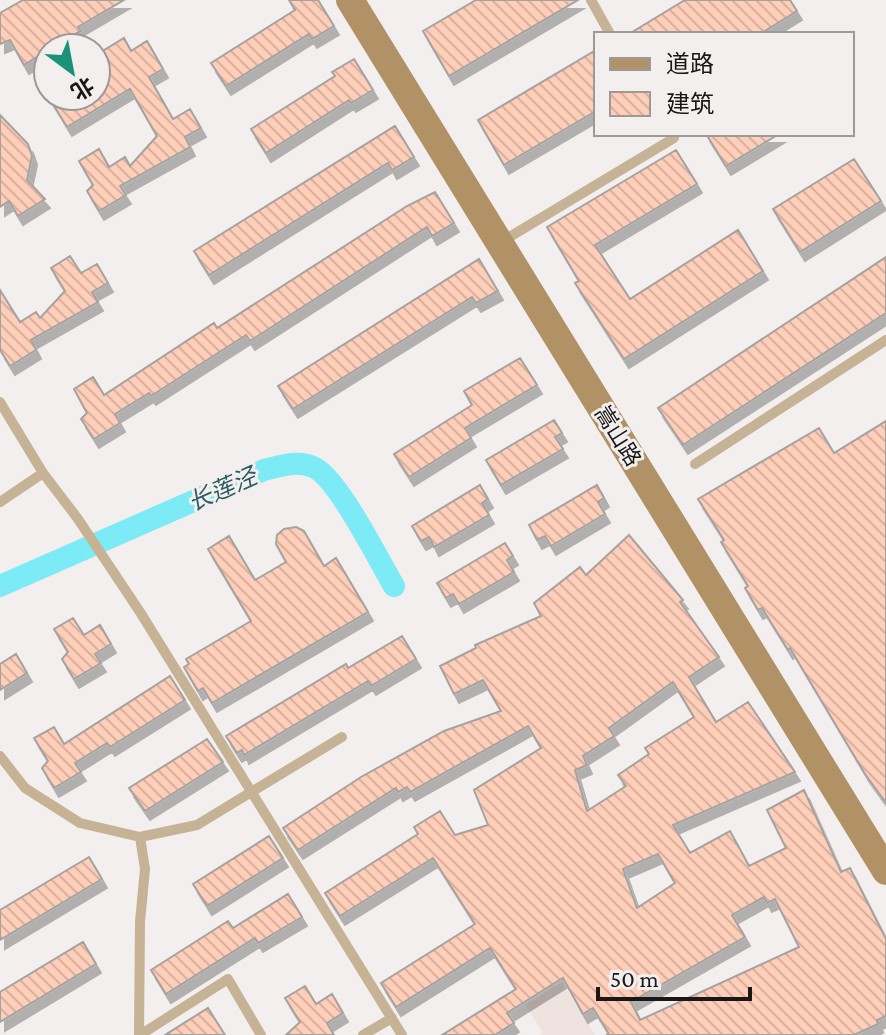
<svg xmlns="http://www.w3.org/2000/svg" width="886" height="1035" viewBox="0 0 886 1035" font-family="'Crimson Pro','Noto Sans SC',serif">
<defs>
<pattern id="building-back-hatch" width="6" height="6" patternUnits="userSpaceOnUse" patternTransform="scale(2)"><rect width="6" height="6" fill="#feceb9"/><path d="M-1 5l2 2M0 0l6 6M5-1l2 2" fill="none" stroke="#d9b09e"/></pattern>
<filter id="shadow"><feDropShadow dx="5" dy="9" stdDeviation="0" flood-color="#0004"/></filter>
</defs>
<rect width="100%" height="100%" fill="#f3efee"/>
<path fill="#eee3de" d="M 562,982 L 587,1022 L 595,1035 L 540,1035 L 543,1032 L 525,1005 Z"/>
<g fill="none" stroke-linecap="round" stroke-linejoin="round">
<path stroke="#7cebf6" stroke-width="22" d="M 0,586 L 264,470 C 281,466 297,460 313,467 C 337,476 379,561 394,586"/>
</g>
<path fill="url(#building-back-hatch)" stroke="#a5a2a0" stroke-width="2" fill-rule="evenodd" filter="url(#shadow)" d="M 23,0 L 124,0 L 78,27 L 81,31 L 48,48 L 48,50 L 24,65 L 10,40 L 0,44 L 0,13 Z
M 289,0 L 318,0 L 334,26 L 312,39 L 309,34 L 226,86 L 211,63 L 295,10 Z
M 476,0 L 578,0 L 449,76 L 423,31 Z
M 685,0 L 790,0 L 797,11 L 760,34 L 629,34 Z
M 124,38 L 131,51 L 147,41 L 163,69 L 149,77 L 173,119 L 190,109 L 201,128 L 185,137 L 190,147 L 120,186 L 126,195 L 99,211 L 87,191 L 93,185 L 79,161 L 99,149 L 109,167 L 125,157 L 130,166 L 157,136 L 130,89 L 67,127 L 48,96 L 96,96 L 96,55 Z
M 596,50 L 596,111 L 504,165 L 478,120 Z
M 354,59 L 373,90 L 351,103 L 349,100 L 266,153 L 251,129 L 335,76 L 332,72 Z
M 0,115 L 28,144 L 32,156 L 27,180 L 45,199 L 18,216 L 9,201 L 0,207 Z
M 395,126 L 414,157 L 392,170 L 388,163 L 209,275 L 194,251 Z
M 706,134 L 779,134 L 726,166 Z
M 676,150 L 697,184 L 595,245 L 630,299 L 738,230 L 763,271 L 624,359 L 575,283 L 579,281 L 547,227 Z
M 854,159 L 881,201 L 800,252 L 773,209 Z
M 435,192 L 454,223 L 432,236 L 427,227 L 250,341 L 246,335 L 151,396 L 149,393 L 115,414 L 120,423 L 94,439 L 81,419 L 87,413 L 74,389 L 93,377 L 104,395 L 214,323 L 217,328 L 407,206 Z
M 70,256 L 81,273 L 97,264 L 108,283 L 92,292 L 98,302 L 31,340 L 36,350 L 10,366 L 0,350 L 0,290 L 20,322 L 36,312 L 40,318 L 65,291 L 51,268 Z
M 886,257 L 886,313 L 683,445 L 658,408 Z
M 479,259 L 498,291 L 476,303 L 472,297 L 293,409 L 278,386 Z
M 520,358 L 537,385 L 465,428 L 471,438 L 409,477 L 394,454 L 472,405 L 464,391 Z
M 554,420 L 562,433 L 555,437 L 563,449 L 501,485 L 486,460 Z
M 886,421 L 886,803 L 865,774 L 790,648 L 788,650 L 762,608 L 758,610 L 745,588 L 748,586 L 721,542 L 724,540 L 698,499 L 819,428 L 834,453 Z
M 480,485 L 488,499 L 482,503 L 489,515 L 434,547 L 429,537 L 421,541 L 412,526 Z
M 597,485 L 604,498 L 598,502 L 605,514 L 551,546 L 545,536 L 537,540 L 529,525 Z
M 296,527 L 304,531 L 324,566 L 336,558 L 368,612 L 212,703 L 203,688 L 198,691 L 184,667 L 189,664 L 186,659 L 251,621 L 208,549 L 229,536 L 255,580 L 286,562 L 276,544 L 277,535 L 284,529 Z
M 629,535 L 683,600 L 680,602 L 719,657 L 689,677 L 716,722 L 748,702 L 795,772 L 673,825 L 690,853 L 730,831 L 749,866 L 786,848 L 767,810 L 804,790 L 841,872 L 850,868 L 886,939 L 886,1016 L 877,1020 L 878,1024 L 854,1035 L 606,1035 L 609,1034 L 593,1008 L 583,1014 L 563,978 L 507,1013 L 514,1023 L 495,1035 L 442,1035 L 516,989 L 490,948 L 396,1007 L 381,983 L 475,924 L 433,858 L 340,916 L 325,893 L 418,834 L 414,827 L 440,811 L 455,835 L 488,825 L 474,790 L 541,748 L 528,726 L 410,792 L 407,787 L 398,792 L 396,788 L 298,850 L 283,828 L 361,777 L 444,731 L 501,711 L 483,680 L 454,694 L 440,666 L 476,648 L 475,645 L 541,616 L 534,603 L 580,567 L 586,575 ZM 673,682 L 694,717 L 645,748 L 649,754 L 618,775 L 626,786 L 587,811 L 575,770 L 587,765 L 583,756 L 614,736 L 609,728 ZM 658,854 L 675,883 L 637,908 L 623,869 ZM 764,897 L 767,903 L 775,899 L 799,947 L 640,1020 L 631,1002 L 745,937 L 732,915 Z
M 505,543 L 513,556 L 507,560 L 514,572 L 459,604 L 453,594 L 446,598 L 437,583 Z
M 73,618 L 84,635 L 100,625 L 111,644 L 95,654 L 101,663 L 74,679 L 62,659 L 68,652 L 54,629 Z
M 402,636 L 416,659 L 371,686 L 368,681 L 244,755 L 242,750 L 237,753 L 226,736 L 346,664 L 348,668 Z
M 16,654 L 27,673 L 0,690 L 0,664 Z
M 170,676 L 185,700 L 110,747 L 107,743 L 75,763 L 81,772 L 54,788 L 42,768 L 48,761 L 34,738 L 54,727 L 64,744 Z
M 207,739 L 223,762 L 145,811 L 129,788 Z
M 269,836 L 283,858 L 207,906 L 193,884 Z
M 89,857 L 102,879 L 0,940 L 0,910 Z
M 288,894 L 302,917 L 258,943 L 255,938 L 166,994 L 151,970 L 228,921 L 233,928 Z
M 83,942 L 96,964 L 0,1022 L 0,992 Z
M 305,986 L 316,1004 L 332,994 L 343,1013 L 327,1023 L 334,1035 L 286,1035 L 300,1022 L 285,998 Z
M 208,1008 L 225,1035 L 165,1035 Z"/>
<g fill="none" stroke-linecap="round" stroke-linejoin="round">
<path stroke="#c6b294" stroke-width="10" d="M 591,0 L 610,34
M 501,242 L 674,138 L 674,134
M 0,402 L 43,473 L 78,519 L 140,612 L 402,1035
M 695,464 L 886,340
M 0,502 L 43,473
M 0,756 L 25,788 L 80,823 L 140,837 L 197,825 L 342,737
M 139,1035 L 140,922 L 145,869 L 140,837
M 140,1035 L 228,979 L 261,1035
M 363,1035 L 392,1018"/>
<path stroke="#b09266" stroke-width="28" d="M 350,0 L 886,871"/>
</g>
<g text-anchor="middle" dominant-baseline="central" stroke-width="6" stroke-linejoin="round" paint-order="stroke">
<g font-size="22" fill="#191817" stroke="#f3efee">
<text transform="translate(618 436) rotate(58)">嵩山路</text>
</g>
<g font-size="24" font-style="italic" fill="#2c5d61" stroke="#f3efee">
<text transform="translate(222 489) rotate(-24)">长莲泾</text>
</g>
</g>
<rect x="594" y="32" width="260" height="104" fill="#f3efee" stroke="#9c9998" stroke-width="2"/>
<rect x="610" y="58" width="40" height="12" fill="#b09266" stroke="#9c9998" stroke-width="2"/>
<text x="666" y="72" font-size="24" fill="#191817">道路</text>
<rect x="610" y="92" width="40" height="24" fill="url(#building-back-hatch)" stroke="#9c9998" stroke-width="2"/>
<text x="666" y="112" font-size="24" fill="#191817">建筑</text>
<g transform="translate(72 72) rotate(148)"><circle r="38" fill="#f3efee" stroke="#9c9998" stroke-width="2"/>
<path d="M0-6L14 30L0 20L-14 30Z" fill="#1a9277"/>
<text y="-12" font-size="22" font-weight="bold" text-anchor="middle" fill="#191817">北</text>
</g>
<path d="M598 987v12h152v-12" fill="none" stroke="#191817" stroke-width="4"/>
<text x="610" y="987" font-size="24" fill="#191817" stroke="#f3efee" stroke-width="6" paint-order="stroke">50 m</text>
</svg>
